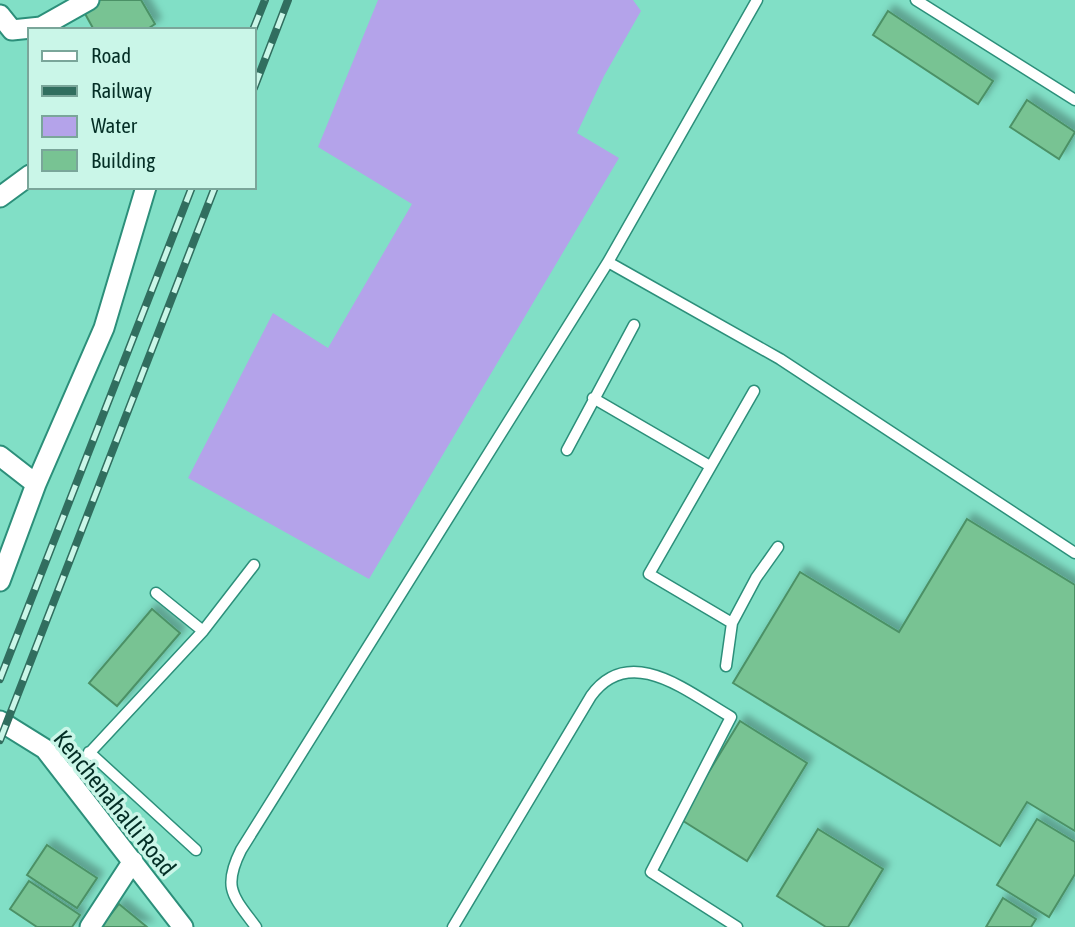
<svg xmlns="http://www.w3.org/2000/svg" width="1075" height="927" viewBox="0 0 1075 927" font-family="'Asap Condensed',sans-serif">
<defs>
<filter id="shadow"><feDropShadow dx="6" dy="-6" stdDeviation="3.5" flood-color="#0004"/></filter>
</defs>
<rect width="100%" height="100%" fill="#81dfc6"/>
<path fill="#b4a3ea" d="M 378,0 L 633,0 L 641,11 L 604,76 L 577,133 L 619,158 L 369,579 L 188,478 L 273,313 L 328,348 L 412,204 L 318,147 Z"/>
<path fill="#78c393" stroke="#4c9166" stroke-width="2" filter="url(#shadow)" d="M 100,0 L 141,0 L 155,24 L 146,30 L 94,30 L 83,10 Z
M 888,11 L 993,81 L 978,104 L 873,35 Z
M 1027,100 L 1075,132 L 1059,159 L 1010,127 Z
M 967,519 L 1075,585 L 1075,831 L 1027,802 L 1000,846 L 733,683 L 800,572 L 899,632 Z
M 152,609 L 180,633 L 117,706 L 89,683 Z
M 740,721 L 807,763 L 747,861 L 680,819 Z
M 1037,819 L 1075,842 L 1075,874 L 1049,917 L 997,885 Z
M 818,829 L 883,869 L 848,927 L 826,927 L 777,896 Z
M 47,845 L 97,878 L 77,908 L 27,875 Z
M 29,881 L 80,915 L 72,927 L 37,927 L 10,909 Z
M 1003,898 L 1036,919 L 1031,927 L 986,927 Z
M 119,904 L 147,927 L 101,927 Z"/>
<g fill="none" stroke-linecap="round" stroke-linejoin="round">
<defs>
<path id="service" d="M 916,0 L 1075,100
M 608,262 L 757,0
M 593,398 L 710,466
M 567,450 L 634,325
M 156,593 L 203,631
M 732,623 L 649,574 L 754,391
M 726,666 L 732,623 L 756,578 L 778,547
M 89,752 L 196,850
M 68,776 L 203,631 L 254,565
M 256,927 C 233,896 222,888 241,850 L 608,262 L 780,359 L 1075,553
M 453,927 L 591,696 C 630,642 689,693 731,717 L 651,872 L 737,927"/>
<path id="minor" d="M 0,15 L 12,30 L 41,27 L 89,0
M 0,197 L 30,175
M 0,456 L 36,484
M 0,581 L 36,484 L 104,328 L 146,187
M 0,721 L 45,749 L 183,927
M 90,927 L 133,861"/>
</defs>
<use href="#service" stroke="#2c8f7a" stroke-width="13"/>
<use href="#minor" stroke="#2c8f7a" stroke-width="23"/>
<use href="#service" stroke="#fff" stroke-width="10"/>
<use href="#minor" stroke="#fff" stroke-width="19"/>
<defs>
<path id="rail" d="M 253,30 L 265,0
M 254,88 L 288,0
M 0,679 L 192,187
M 0,740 L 215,187"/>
</defs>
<use href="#rail" stroke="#316e5f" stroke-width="8"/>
<use href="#rail" stroke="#caf6e8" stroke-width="5" stroke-dasharray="16" stroke-linecap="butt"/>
</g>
<g text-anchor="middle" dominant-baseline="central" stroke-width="7" stroke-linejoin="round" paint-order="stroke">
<g font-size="24" fill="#032e25" stroke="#caf6e8">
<text transform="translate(115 803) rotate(51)">Kenchenahalli Road</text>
</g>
</g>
<rect x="28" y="28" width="228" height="161" fill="#caf6e8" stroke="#7aa69a" stroke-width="2"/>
<rect x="42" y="51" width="35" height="10" fill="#ffffff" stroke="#7aa69a" stroke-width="2"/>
<text x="91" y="63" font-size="21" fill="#032e25">Road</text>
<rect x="42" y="86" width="35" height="10" fill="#316e5f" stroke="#7aa69a" stroke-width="2"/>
<text x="91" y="98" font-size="21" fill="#032e25">Railway</text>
<rect x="42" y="116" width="35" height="21" fill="#b4a3ea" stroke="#7aa69a" stroke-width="2"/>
<text x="91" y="133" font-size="21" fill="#032e25">Water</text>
<rect x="42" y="150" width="35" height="21" fill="#78c393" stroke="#7aa69a" stroke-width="2"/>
<text x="91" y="168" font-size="21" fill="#032e25">Building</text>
</svg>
